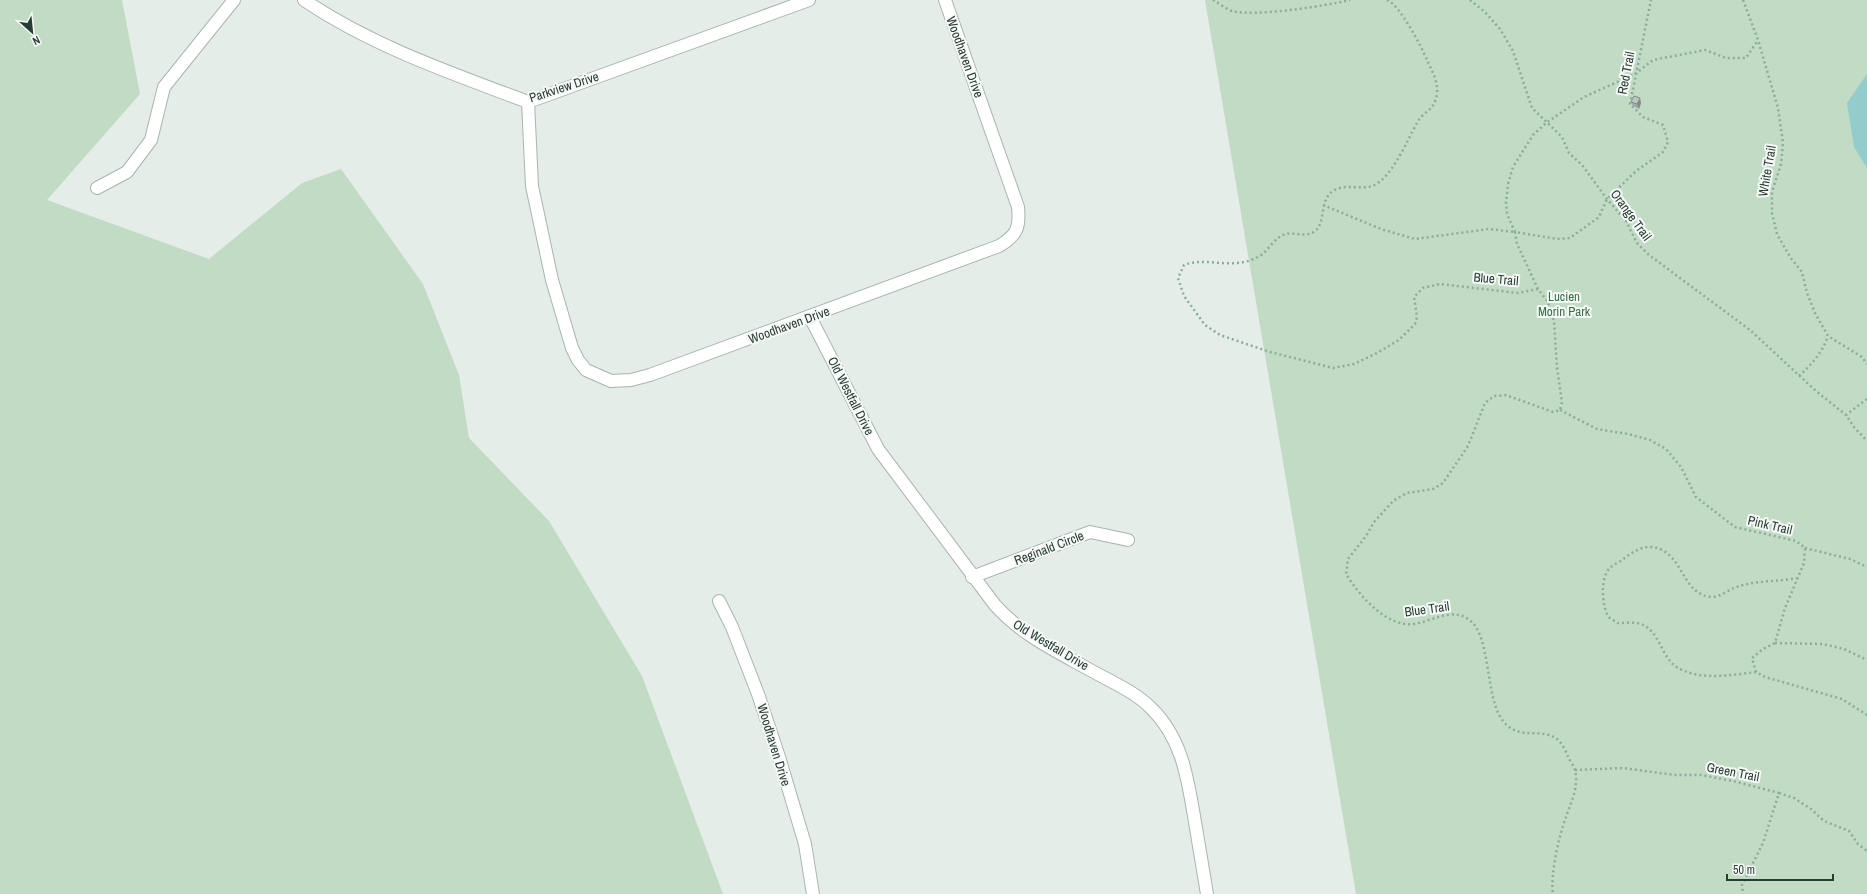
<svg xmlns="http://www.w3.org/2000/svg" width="1867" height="894" viewBox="0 0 1867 894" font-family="'Archivo Narrow',sans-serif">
<rect width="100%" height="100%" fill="#e5ede8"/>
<path fill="#c1dbc4" d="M 0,0 L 122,0 L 140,94 L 47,200 L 209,259 L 302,183 L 341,169 L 423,284 L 459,375 L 469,438 L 549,521 L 642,676 L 723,894 L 0,894 Z
M 1205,0 L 1867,0 L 1867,894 L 1356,894 Z"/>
<path fill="#94cbcb" d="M 1867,74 L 1867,168 L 1854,147 L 1847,103 Z"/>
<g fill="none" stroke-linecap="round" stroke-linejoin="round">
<defs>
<path id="minor" d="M 304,0 C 372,46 451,73 528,102 L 809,0
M 528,102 L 532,186 L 552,280 L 572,348 L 578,360 L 586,370 L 611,381 L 631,380 L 650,375 L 999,246 C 1017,235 1020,228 1018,207 L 945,0
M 97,188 L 127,172 L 151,140 L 164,87 L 234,0
M 810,317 L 878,449 L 995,605 C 1023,636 1056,651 1092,671 C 1112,682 1135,692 1151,708 C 1183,739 1188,781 1195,822 C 1199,846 1203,870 1207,894
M 972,577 L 1090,532 L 1128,540
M 719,601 L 732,627 L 758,694 L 779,757 L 805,844 L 813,894"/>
</defs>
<use href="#minor" stroke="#a8b5ae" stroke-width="14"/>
<path stroke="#89ad9c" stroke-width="2.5" stroke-dasharray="2 3" stroke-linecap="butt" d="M 1213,0 C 1219,3 1226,9 1232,11 C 1255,17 1325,6 1350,0
M 1387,0 C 1400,5 1421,46 1427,60 C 1432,71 1438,81 1437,94 C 1434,112 1424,110 1417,123 C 1407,140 1392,179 1372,186 C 1360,190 1345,183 1333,191 C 1319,200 1326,223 1315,231 C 1306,238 1295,232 1286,234 C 1274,237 1268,252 1258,257 C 1232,271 1207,256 1184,265 L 1178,278 L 1184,296 L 1205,325 L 1220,335 L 1270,352 L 1333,368 L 1354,364 L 1377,353 L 1399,340 L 1415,324 L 1417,317 L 1414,297 L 1423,288 L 1440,284 L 1518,293 L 1538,289 L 1548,302 L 1554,321 L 1557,368 L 1562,402 L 1560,410 L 1553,412 L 1506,395 L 1494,396 L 1485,403 L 1468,446 L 1443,483 L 1433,489 L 1407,493 L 1393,501 L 1374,522 L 1366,536 L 1348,559 L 1346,574 C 1359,595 1386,627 1413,624 C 1431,622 1451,607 1468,619 C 1491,633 1485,694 1501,718 C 1517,743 1540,726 1557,739 C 1562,743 1566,751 1568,757 C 1570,761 1574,766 1575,770 C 1579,787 1571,802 1566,817 C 1559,836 1550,875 1553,894
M 1470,0 L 1485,12 L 1500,29 L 1513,51 L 1532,108 L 1562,137 L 1569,153 L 1582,165 L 1607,199 L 1626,221 L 1637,243 L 1649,255 L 1750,330 L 1816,391 L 1846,415
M 1743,0 L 1758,40 L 1778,108 L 1783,143 L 1781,164 L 1772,192 L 1772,213 L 1777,234 L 1790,257 L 1802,272 L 1807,293 L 1815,313 L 1828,336 L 1862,357 L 1867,364
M 1323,205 L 1381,229 L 1415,239 L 1489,229 L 1515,232
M 1515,232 L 1507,214 L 1506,203 L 1508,184 L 1513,167 L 1533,135 L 1546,123 L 1584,97 L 1635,74 L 1653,60 L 1705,50 L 1726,58 L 1746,58 L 1758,40
M 1538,289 L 1517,244 L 1515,232 L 1557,239 L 1570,238 L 1599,217 L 1607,199 L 1636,171 L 1663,152 L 1668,142 L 1663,125 L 1643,117 L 1630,104 L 1651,0
M 1799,376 C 1812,364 1822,353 1828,336
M 1867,399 L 1846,415 L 1854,427 L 1867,441
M 1560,410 L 1597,429 L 1628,434 L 1650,440 L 1666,449 L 1681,467 L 1696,497 L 1735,527 L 1796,541 L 1805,548 L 1804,563 L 1785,608 L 1775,643 L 1763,649 L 1752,658 L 1756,672 L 1765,677 L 1842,699 L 1867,715
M 1805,548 L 1850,559 L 1867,567
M 1775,643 L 1823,644 L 1844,649 L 1867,660
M 1756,672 C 1732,675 1704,680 1682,670 C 1662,662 1662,636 1645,626 C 1638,621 1626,623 1618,623 C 1615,621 1610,619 1608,616 C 1602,605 1600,579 1609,569 C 1612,565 1618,563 1622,560 C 1634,551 1645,543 1660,549 C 1684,559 1683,595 1712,597 C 1720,597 1727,591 1734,588 C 1754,580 1777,582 1798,578
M 1575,770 L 1623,768 L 1675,775 L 1702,775 L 1737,782 L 1779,793 L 1763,843 L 1742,885 L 1743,894
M 1779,793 L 1794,798 L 1811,809 L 1824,821 L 1849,831 L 1858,844 L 1867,851"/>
<use href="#minor" stroke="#fff" stroke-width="12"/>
</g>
<path fill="#a1aba6" d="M 1631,102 L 1641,103 L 1639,109 L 1633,106 Z"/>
<path fill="#838b87" d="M 1640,98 L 1641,103 L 1639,109 L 1637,104 Z"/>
<path fill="#bbc7c1" stroke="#838b87" d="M 1634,96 L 1640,98 L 1637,104 L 1631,102 Z"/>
<g text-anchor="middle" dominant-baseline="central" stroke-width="4" stroke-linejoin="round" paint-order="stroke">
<g font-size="13" fill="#263d33" stroke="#f6f9f7">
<text transform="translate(965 57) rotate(70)">Woodhaven Drive</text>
<text transform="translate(1626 73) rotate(-79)">Red Trail</text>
<text transform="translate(564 87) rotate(-18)">Parkview Drive</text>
<text transform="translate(1767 171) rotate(-80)">White Trail</text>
<text transform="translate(1631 215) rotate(54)">Orange Trail</text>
<text transform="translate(1496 279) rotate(5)">Blue Trail</text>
<text transform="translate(789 325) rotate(-20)">Woodhaven Drive</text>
<text transform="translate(851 396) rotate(63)">Old Westfall Drive</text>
<text transform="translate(1770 525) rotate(13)">Pink Trail</text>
<text transform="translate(1049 548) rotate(-21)">Reginald Circle</text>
<text transform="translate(1427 609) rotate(-8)">Blue Trail</text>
<text transform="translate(1051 645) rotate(31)">Old Westfall Drive</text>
<text transform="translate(774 745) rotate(73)">Woodhaven Drive</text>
<text transform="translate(1733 772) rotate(11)">Green Trail</text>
</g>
<g font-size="13" fill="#356f43" stroke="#f6f9f7">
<text x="1564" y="296">Lucien<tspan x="1564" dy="15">Morin Park</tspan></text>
</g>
</g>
<g transform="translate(32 32) rotate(153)" stroke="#f6f9f7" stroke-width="3" paint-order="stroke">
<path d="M0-3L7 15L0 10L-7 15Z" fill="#263d33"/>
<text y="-6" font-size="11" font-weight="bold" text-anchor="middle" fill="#263d33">N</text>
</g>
<path d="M1727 874v6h106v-6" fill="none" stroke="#263d33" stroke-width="2"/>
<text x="1733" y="874" font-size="12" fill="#263d33" stroke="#f6f9f7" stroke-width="3" paint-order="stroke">50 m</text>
</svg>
